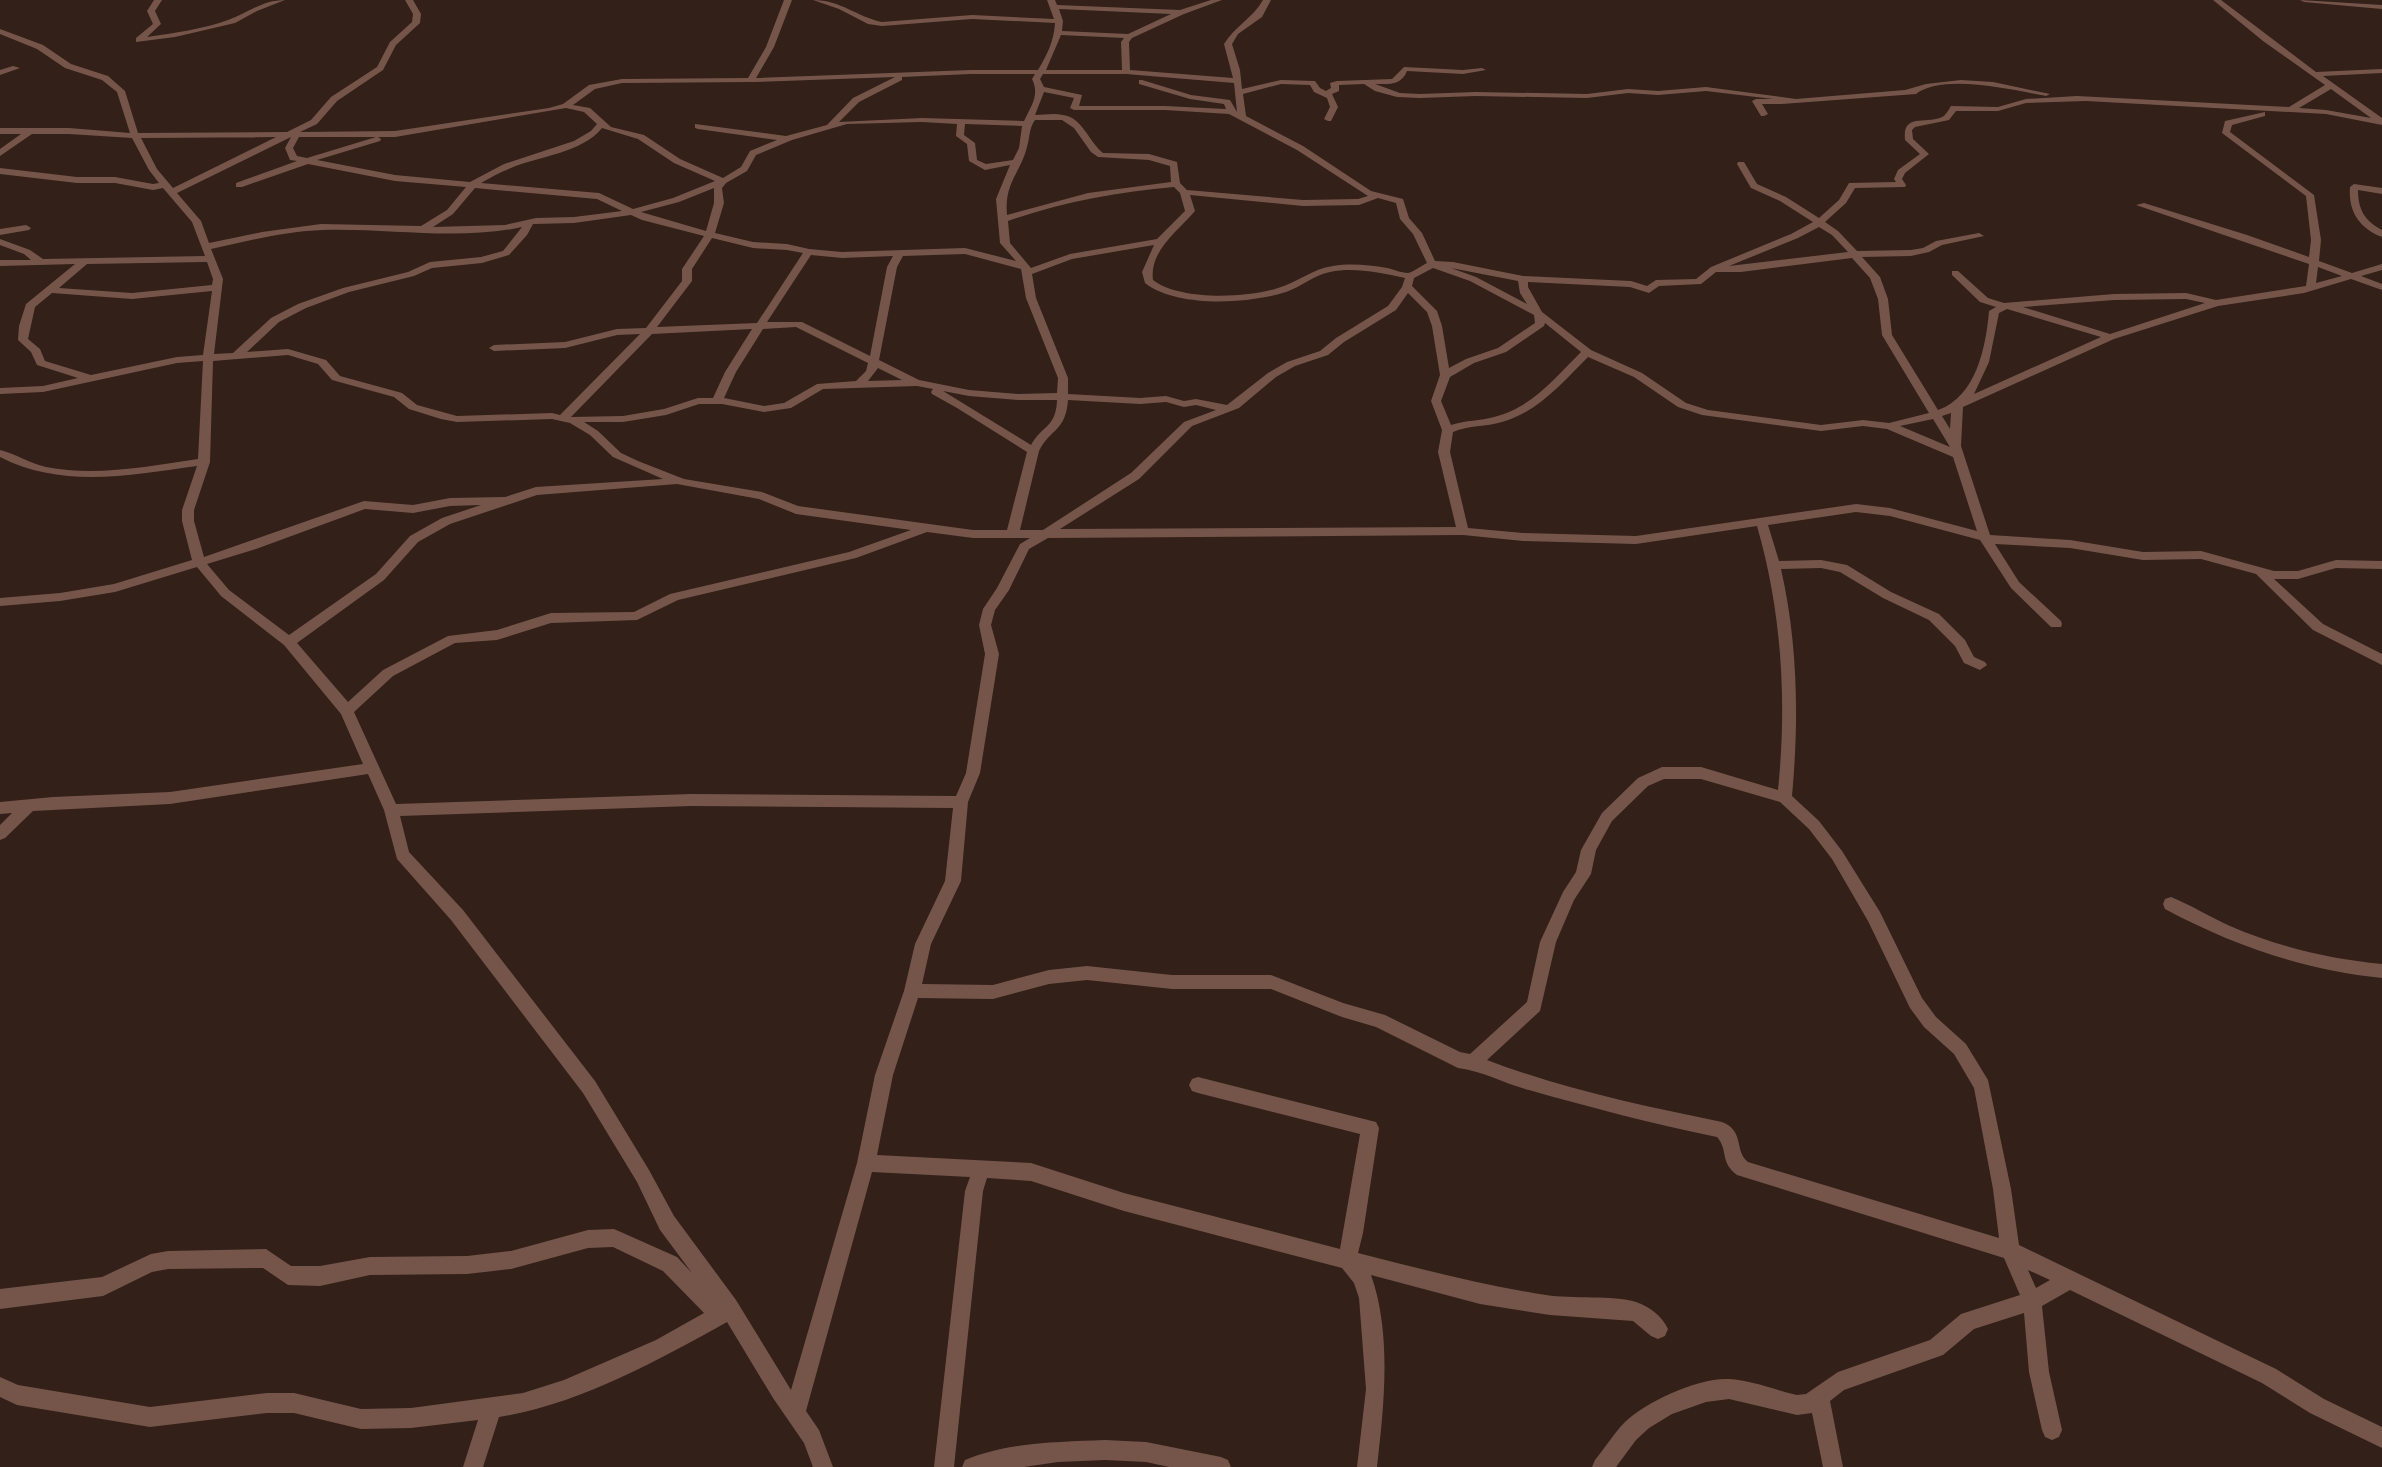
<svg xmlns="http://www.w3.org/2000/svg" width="2382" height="1467" viewBox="0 0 2382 1467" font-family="Lato,sans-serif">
<rect width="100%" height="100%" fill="#322019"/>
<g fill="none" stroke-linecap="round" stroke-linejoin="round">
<path fill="#75554a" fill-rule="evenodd" d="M 154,0 L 162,0 L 155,11 L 161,24 L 147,37 C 174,33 203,29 228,20 C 248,13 262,0 285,0 L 257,11 L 235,23 L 175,37 L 136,42 L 136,38 L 153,24 L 147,11 Z
M 405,0 L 413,0 L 421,14 L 420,23 L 396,45 L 383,70 L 337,101 L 317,124 L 300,132 L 395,131 L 549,108 L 563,104 L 589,85 L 622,79 L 748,78 L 766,47 L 784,0 L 792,0 L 774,47 L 756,78 L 971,70 L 1038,70 C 1047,55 1054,41 1055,23 L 972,19 L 882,26 L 868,24 L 839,9 L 813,0 C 841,0 857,17 882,22 L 972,15 L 1054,19 L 1047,0 L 1055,0 L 1057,5 L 1180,10 L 1211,0 L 1222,0 L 1184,14 L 1132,38 L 1129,42 L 1130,70 L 1233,78 L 1224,44 C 1235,26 1253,18 1263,0 L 1271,0 L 1262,17 L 1238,34 L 1232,44 L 1240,70 L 1242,89 L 1281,80 L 1315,81 L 1320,88 L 1326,91 L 1331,88 L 1330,83 L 1337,81 L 1392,79 L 1404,67 L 1463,70 L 1482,68 L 1486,70 L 1463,74 L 1407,71 C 1401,86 1389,84 1375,84 L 1400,93 L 1420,94 L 1476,92 L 1587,94 L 1628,89 L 1658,91 L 1706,87 L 1796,99 L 1905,90 L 1926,84 L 1961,80 L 1993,82 L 2050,94 L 2046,96 C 2013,90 1943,73 1916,94 L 1782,104 L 1762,104 L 1768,114 L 1764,116 L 1761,116 L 1752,101 L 1756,99 L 1773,99 L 1706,91 L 1658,95 L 1628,93 L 1587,98 L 1476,96 L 1420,98 L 1397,97 L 1375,91 L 1364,84 L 1339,85 L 1339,91 L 1332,94 L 1338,107 L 1331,121 L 1328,121 L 1324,119 L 1330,107 L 1327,98 L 1314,92 L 1310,85 L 1281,84 L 1243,94 L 1246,116 L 1303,146 L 1371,191 L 1403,199 L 1409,218 L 1422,233 L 1435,261 L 1453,262 L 1523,276 L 1631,281 L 1647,286 L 1656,280 L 1696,279 L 1711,267 L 1791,234 L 1813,222 L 1780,201 L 1751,188 L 1737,164 L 1738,162 L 1744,162 L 1757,184 L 1786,197 L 1819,218 L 1839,200 L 1849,183 L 1896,182 L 1894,179 L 1898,170 L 1920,154 L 1905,140 C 1902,111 1928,126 1944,116 C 1947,113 1949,109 1951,106 L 1998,107 L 2026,99 L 2077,96 L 2289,107 L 2325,85 L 2263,41 L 2213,0 L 2221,0 L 2316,72 L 2382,69 L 2382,73 L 2323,76 L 2382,118 L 2382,125 L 2326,114 L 2086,101 L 2026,103 L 1998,111 L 1956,111 L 1949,120 L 1915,127 L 1912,130 L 1913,139 L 1929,154 L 1905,173 L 1902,179 L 1906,185 L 1905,187 L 1855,188 L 1846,203 L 1825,222 L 1838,231 L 1857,251 L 1911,250 L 1923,248 L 1936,241 L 1979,233 L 1984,236 L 1942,245 L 1929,252 L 1911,256 L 1862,257 L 1880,277 L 1888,299 L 1892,335 L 1938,410 C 1976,397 1986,347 1989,311 L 1996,307 L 1980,302 L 1952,275 L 1952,271 L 1958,271 L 1988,298 L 2004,303 L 2114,294 L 2186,293 L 2216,300 L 2306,286 L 2309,264 L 2136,205 L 2144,203 L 2247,235 L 2309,257 L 2311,240 L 2306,196 L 2222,133 L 2225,121 L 2265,112 L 2265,116 L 2232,125 L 2230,132 L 2314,195 L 2321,240 L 2319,261 L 2352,273 L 2382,264 L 2382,270 L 2361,276 L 2382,284 L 2382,290 L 2351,279 L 2304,293 L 2218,306 L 2114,339 L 1963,407 L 1961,446 L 1990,535 L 2070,540 L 2143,552 L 2201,551 L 2274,571 L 2298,571 L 2336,560 L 2382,561 L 2382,569 L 2336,568 L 2298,579 L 2274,579 L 2323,624 L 2382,654 L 2382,665 L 2313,630 L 2256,574 L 2201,559 L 2143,560 L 2070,548 L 1995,544 L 2019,582 L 2061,621 L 2062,624 L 2061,627 L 2051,627 L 2011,588 L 1980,540 L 1890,516 L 1856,512 L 1768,525 L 1779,561 L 1821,560 L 1847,565 L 1891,592 L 1939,614 L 1965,640 L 1974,657 L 1985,662 L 1987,665 L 1980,670 L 1964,663 L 1955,646 L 1929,620 L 1883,598 L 1840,572 L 1821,568 L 1781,569 C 1798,644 1799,720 1792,796 L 1819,821 L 1842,851 L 1880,912 L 1922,998 L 1936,1017 L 1966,1044 L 1988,1080 L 2011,1189 L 2019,1245 L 2276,1369 L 2324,1399 L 2382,1427 L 2382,1448 L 2310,1413 L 2262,1383 L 2070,1290 L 2042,1306 L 2049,1372 L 2062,1430 L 2059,1437 L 2052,1440 L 2045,1437 L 2042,1430 L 2029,1372 L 2024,1313 L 1974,1329 L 1943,1355 L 1844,1390 L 1830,1401 L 1843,1467 L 1823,1467 L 1812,1413 L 1797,1415 L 1729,1399 L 1706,1402 L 1672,1414 L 1649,1428 L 1636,1440 L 1616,1467 L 1592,1467 L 1595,1460 C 1605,1448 1614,1433 1625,1422 C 1645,1402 1700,1377 1729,1379 C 1751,1380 1775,1390 1797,1395 L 1806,1394 L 1838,1372 L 1930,1340 L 1961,1314 L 2020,1295 L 2004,1258 L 1737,1175 C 1719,1161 1729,1151 1717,1137 C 1654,1124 1592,1108 1529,1090 C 1505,1084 1483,1071 1458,1068 L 1376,1027 L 1342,1017 L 1271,989 L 1172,989 L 1087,980 L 1049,984 L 993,999 L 918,998 L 893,1075 L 877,1155 L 1031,1163 L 1124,1193 L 1340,1249 L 1360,1134 L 1198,1093 L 1192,1091 L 1189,1085 L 1192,1079 L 1198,1077 L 1376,1122 L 1379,1128 L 1363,1233 L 1358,1253 C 1421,1269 1482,1285 1546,1295 C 1572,1299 1613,1295 1636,1302 C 1650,1307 1662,1316 1668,1329 L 1665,1336 L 1658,1339 L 1651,1336 L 1633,1321 L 1550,1315 L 1480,1304 L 1371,1275 C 1392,1334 1384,1406 1377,1467 L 1357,1467 L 1366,1389 L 1359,1298 L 1354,1283 L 1342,1268 L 1124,1211 L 1031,1181 L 987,1178 L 983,1191 L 954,1467 L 934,1467 L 965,1191 L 970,1177 L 872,1172 L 806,1411 L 819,1430 L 833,1467 L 813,1467 L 804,1443 L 773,1398 L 727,1322 C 659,1360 577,1405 499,1417 L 483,1467 L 463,1467 L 478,1420 L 411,1428 L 361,1429 L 294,1413 L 267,1413 L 150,1427 L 17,1405 L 0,1397 L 0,1377 L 18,1385 L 150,1407 L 267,1393 L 294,1393 L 361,1409 L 411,1408 L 523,1393 L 564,1380 L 656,1340 L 704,1313 L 663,1271 L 613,1247 L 588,1248 L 511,1269 L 467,1274 L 370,1275 L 320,1286 L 288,1285 L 263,1268 L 168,1269 L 152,1272 L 103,1296 L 0,1309 L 0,1289 L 102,1277 L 151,1254 L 168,1251 L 266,1249 L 291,1266 L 320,1266 L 370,1257 L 467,1256 L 511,1251 L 588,1230 L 614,1229 L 677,1257 L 692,1273 L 660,1230 L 637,1182 L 583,1093 L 451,920 L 397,859 L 384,810 L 368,774 L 170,804 L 33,811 L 5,838 L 0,840 L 0,825 L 12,813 L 0,814 L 0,802 L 53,797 L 170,792 L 363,764 L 341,714 L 284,645 L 221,596 L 197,567 L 115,592 L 60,601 L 0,606 L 0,598 L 60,593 L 114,584 L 192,560 L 182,521 L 182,510 L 197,466 C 131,475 62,489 0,457 L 0,450 C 16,454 29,463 46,467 C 96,477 149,466 198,459 L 203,361 L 177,363 L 43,392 L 0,394 L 0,388 L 43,386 L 78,378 L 37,365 L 31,352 L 18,340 L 19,326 L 26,304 L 75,264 L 0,266 L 0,260 L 31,260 L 24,254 L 0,245 L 0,239 L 30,250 L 43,259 L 205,256 L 192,222 L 163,188 L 153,190 L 115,183 L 77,183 L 0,174 L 0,168 L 77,177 L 115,177 L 153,184 L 159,183 L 149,170 L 132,138 L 69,134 L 32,134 L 0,156 L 0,149 L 21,134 L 0,134 L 0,128 L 69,128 L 130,133 L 117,92 L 102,80 L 65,68 L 37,49 L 0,34 L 0,29 L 43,45 L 71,64 L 108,76 L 125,91 L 138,133 L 287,132 L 311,120 L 331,97 L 377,67 L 390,42 L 412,22 L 413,14 ZM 1059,9 L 1171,14 L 1128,34 L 1062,31 L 1063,21 ZM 1061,35 L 1124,38 L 1121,42 L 1122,70 L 1046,70 ZM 971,74 L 1035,74 L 1032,79 C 1040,95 1031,106 1024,121 L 922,118 L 839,122 L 859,102 L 902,80 L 902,77 ZM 1043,74 L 1126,74 L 1234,83 L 1237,112 L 1230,100 L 1191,95 L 1142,80 L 1139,80 L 1139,84 L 1190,99 L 1224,104 L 1226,109 L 1165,106 L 1079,106 L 1082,95 L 1044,87 L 1040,79 ZM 895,77 L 853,98 L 827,125 L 786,136 L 695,124 L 695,128 L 698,129 L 777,140 L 750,151 L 741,167 L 723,178 L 680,159 L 644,135 L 611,127 L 590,108 L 573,105 L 595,89 L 622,83 L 755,82 ZM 2331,89 L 2371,118 L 2326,110 L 2299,108 ZM 1044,92 L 1074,98 L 1070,108 L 1074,110 L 1165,110 L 1229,114 L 1297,150 L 1368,196 L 1358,199 L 1303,200 L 1187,190 L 1180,183 L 1177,162 L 1149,154 L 1103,153 C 1089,142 1082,117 1063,115 C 1054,113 1044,115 1035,115 ZM 566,108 L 584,112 L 597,124 L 591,131 L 574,141 L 504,164 L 470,182 L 395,175 L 317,160 L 380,141 L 381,139 L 378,137 L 395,137 ZM 1035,120 L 1062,120 L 1074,128 L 1091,152 L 1098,157 L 1149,160 L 1170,166 L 1171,182 L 1088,193 L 1007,215 C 1004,183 1020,174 1027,147 C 1030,137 1029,128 1035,120 ZM 922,122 L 957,124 L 956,136 L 967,144 L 969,161 L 985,170 L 1010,165 L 996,199 L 1000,243 L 1016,261 L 965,248 L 842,252 L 809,249 L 787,244 L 753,242 L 715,233 L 724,203 L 722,188 L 726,183 L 747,171 L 756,155 L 792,140 L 847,124 ZM 965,124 L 1022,126 L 1019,148 L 1013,160 L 986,164 L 977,160 L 975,143 L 964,135 ZM 602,128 L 638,139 L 674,163 L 715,181 L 673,198 L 633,209 L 599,193 L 481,183 C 491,177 501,172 511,168 C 539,156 582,153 602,128 ZM 276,137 L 173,188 L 157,169 L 141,138 ZM 291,137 L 285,148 L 290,160 L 297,161 L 236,183 L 236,187 L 242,187 L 308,164 L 395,181 L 466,187 L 447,210 L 421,226 L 321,224 L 262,232 L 209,243 L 201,221 L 177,193 ZM 299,137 L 376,137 L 307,158 L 297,156 L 293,148 ZM 1174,187 L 1180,193 L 1185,211 L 1157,239 L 1070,254 L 1031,268 L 1010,243 L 1008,221 C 1062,202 1117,192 1174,187 ZM 475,188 L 597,199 L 622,211 L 574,217 L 536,218 L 505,225 L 433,227 L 453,214 ZM 714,188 L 714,203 L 706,231 L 641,212 L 679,202 ZM 1190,195 L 1303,206 L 1359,205 L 1378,198 L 1396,203 L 1400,219 L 1413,234 L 1427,263 C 1421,266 1413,272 1408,273 C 1401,273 1393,269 1387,268 C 1369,265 1351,263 1333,266 C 1312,269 1298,282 1278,288 C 1247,298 1180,301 1153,280 C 1149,251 1178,231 1195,211 ZM 631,215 L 642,220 L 704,236 L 682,269 L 682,281 L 646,328 L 617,329 L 565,342 L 494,345 L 489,348 L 494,351 L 565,348 L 617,335 L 640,334 L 560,415 L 552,413 L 457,416 L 417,405 L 402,393 L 340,376 L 326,360 L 288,349 L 247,352 L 279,322 L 306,308 L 349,292 L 414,276 L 432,268 L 482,263 L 509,255 L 527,235 L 533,224 L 574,223 ZM 522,227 L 503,251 L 481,257 L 430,262 L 408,272 L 343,288 L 298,304 L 271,318 L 233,353 L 214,354 L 223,279 L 211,249 C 248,241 286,231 323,230 C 389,228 458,241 522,227 ZM 1819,227 L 1832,235 L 1848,252 L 1729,266 L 1798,238 ZM 712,238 L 753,248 L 787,250 L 803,253 L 757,323 L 657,327 L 692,281 L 692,269 ZM 1154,245 L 1142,272 L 1145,283 C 1177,308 1248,304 1286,292 C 1301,287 1314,275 1330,272 C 1355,267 1380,273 1405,278 L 1402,287 L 1388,306 L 1336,338 L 1320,351 L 1287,362 L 1268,373 L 1227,405 L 1196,399 L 1184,401 L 1166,396 L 1140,398 L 1068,394 L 1068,378 L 1036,298 L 1032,274 L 1072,259 ZM 965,254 L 1021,269 L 1026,298 L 1058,378 L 1057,393 L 1018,394 L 969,390 L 919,380 L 879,360 L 897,267 L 903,256 ZM 811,255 L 842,258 L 893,256 L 887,267 L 870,356 L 802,322 L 767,322 ZM 1852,258 L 1870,278 L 1878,299 L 1882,335 L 1929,413 L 1889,423 L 1863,420 L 1821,425 L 1708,410 L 1686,403 L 1642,373 L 1591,350 L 1542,312 L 1528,287 L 1528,282 L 1630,287 L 1649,293 L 1659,286 L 1701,284 L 1716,272 L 1741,272 ZM 207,262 L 213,279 L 212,285 L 132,293 L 59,288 L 87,264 ZM 2318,267 L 2342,276 L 2316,283 ZM 1433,268 L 1470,281 L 1534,315 L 1535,323 L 1498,348 L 1466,359 L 1449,368 L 1442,326 L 1437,311 L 1412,286 L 1414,278 ZM 1451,268 L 1518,281 L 1520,293 L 1527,304 L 1476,277 ZM 212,291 L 203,355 L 177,357 L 91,375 L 45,361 L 40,349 L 28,339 L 35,307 L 52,293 L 132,299 ZM 1408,293 L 1427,312 L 1432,326 L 1440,375 L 1431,401 L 1442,430 L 1438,452 L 1456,527 L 1060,529 L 1139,479 L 1192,426 L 1239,408 L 1276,377 L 1295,366 L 1328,355 L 1344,342 L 1396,310 ZM 2186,299 L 2205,303 L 2110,334 L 2023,307 L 2114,300 ZM 2007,309 L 2101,337 L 1974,394 L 1989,362 L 1999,313 ZM 1545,323 L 1581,352 C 1556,377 1530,409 1494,417 C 1480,421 1466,420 1451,425 L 1441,401 L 1450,377 L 1474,363 L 1506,352 L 1544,326 ZM 796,327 L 868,363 L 866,371 L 856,381 L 817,384 L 784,403 L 764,406 L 724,398 L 736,372 L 763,329 ZM 752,329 L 725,372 L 713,398 L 698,398 L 664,409 L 623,416 L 571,417 L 652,334 ZM 288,355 L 318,364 L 332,380 L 394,397 L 409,409 L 441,419 L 457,422 L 552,419 L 570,423 L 590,435 L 613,457 L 663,479 L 536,487 L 505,497 L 450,498 L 413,505 L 364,501 L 204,557 L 194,521 L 194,510 L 210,462 L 213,361 ZM 1588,357 L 1634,377 L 1678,407 L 1702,415 L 1821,431 L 1863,426 L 1887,429 L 1953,457 L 1977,531 L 1890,508 L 1856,504 L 1636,536 L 1523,533 L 1468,528 L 1450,452 L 1453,432 C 1469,425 1486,427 1502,422 C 1538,412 1563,382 1588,357 ZM 878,368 L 902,380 L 868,381 ZM 917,386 L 933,389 L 931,392 L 932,394 L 957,408 L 1027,452 L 1007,530 L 973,530 L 798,506 L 762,492 L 684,479 L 638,461 L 621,453 L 598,431 L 584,422 L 623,422 L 666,415 L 699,404 L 722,404 L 764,412 L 791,408 L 823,389 ZM 943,391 L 969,396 L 1018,400 L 1057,400 C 1056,428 1042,425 1031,445 ZM 1068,400 L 1140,404 L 1166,402 L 1184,407 L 1196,405 L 1216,410 L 1184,422 L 1131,473 L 1043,530 L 1020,530 L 1039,451 C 1050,429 1066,431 1068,400 ZM 1951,413 L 1950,429 L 1942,416 ZM 1933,419 L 1950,447 L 1900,426 ZM 677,484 L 759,499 L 796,514 L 911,530 L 849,552 L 670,594 L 634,612 L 551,613 L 497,630 L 448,636 L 383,670 L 348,702 L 297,643 L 384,580 L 418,542 L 450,524 L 537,495 ZM 481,505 L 442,518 L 410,536 L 376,574 L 289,635 L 229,590 L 207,564 L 256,549 L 365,509 L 413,513 L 450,506 ZM 1757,526 C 1782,613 1787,701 1778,790 L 1701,767 L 1662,767 L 1638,778 L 1602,813 L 1581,850 L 1576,872 L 1563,892 L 1540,942 L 1527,1002 L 1470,1054 L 1460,1052 L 1385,1015 L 1343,1003 L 1271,975 L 1172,975 L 1087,966 L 1049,970 L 993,985 L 922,984 L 931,944 L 961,881 L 968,802 L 980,773 L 999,654 L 991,625 L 995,610 L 1009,590 L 1029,549 L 1048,538 L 1463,535 L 1523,541 L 1636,544 ZM 927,532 L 973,538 L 1030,538 L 1020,544 L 997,588 L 983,609 L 979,625 L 985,654 L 966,773 L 956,796 L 691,794 L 396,804 L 354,712 L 393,676 L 455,643 L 497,640 L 551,623 L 637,620 L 678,600 L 856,558 ZM 1664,779 L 1701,779 L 1780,802 L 1809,829 L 1832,859 L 1868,921 L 1910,1008 L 1924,1027 L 1954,1054 L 1974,1088 L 1993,1189 L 1999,1238 L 1748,1162 C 1734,1151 1745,1131 1722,1122 C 1643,1106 1563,1089 1487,1060 L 1540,1011 L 1556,942 L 1574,900 L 1591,874 L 1596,850 L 1612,821 L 1648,786 ZM 691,806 L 953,808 L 945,881 L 915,944 L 904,991 L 875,1075 L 857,1163 L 791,1390 L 736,1300 L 674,1216 L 649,1170 L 595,1081 L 463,910 L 409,852 L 400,816 ZM 2028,1270 L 2050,1280 L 2036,1288 Z
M 2300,0 L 2382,5 L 2382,9 L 2304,2 Z
M 13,66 L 20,68 L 0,75 L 0,70 Z
M 2354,184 L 2382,188 L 2382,194 L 2358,190 C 2358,210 2365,221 2382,230 L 2382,237 C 2359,228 2348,211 2350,187 Z
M 26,225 L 31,228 L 29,230 L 0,235 L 0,229 Z
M 2171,897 C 2191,905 2210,917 2230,926 C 2279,947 2329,959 2382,964 L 2382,978 C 2304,970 2234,946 2165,909 L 2163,904 L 2165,899 Z
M 1105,1440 L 1146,1442 L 1221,1457 L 1228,1460 L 1231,1467 L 1169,1467 L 1146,1462 L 1105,1460 L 1058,1462 L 1024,1467 L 962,1467 L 965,1460 C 1008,1442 1059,1442 1105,1440 Z"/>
</g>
</svg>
